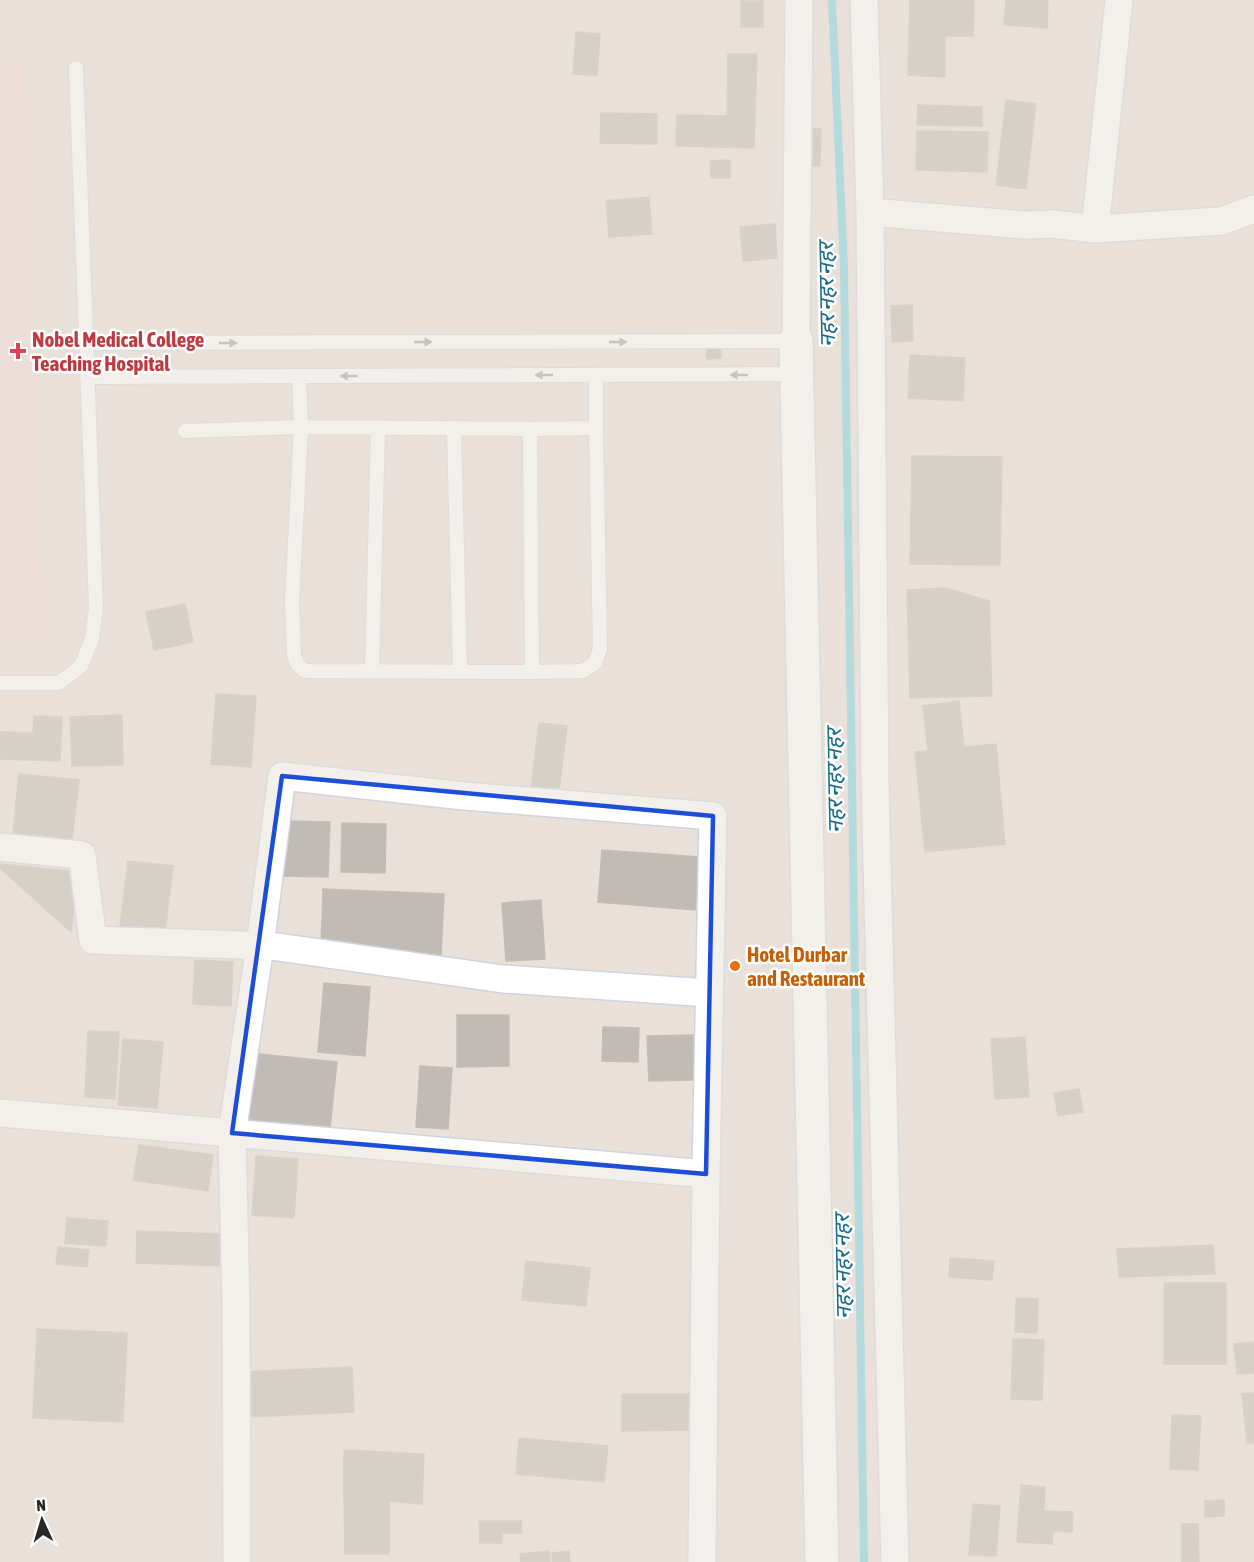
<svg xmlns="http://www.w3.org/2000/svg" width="1254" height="1562" viewBox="0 0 1254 1562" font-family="'Asap Condensed','Noto Sans Devanagari',sans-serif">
<rect width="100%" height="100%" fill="#e9e1d9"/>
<path fill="#f0d7da" d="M 26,63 L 45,638 L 0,639 L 0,64 Z"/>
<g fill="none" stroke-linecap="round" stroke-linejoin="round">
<path stroke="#73d0e5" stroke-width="8" d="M 832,0 L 844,267 L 864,1562"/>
</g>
<path fill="#c1bbb6" stroke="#c4bdb4" stroke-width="1.5" d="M 910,0 L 974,0 L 973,36 L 945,36 L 945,77 L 908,75 Z
M 1006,0 L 1048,0 L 1047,28 L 1004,25 Z
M 741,1 L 763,1 L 763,27 L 741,27 Z
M 576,32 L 600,34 L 597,76 L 573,74 Z
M 728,54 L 757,54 L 754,148 L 676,146 L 677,115 L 727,116 Z
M 1006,100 L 1036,104 L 1026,189 L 996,185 Z
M 918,105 L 982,107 L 982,126 L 917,125 Z
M 601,113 L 657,114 L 657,144 L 600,143 Z
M 809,128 L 821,129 L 820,166 L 808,166 Z
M 917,131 L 988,132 L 987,172 L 916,170 Z
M 730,160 L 730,178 L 711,178 L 710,161 Z
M 649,197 L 652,234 L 609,237 L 606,201 Z
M 775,224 L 777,258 L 743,261 L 740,227 Z
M 912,305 L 913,341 L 892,342 L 891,306 Z
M 707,347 L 721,347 L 721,358 L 707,359 Z
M 910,355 L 965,358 L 963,401 L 908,398 Z
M 912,456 L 1002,457 L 1000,565 L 910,564 Z
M 946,588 L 989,601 L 992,696 L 910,698 L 907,590 Z
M 185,604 L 193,642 L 154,650 L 146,612 Z
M 216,694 L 256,696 L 251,767 L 211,764 Z
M 959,701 L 964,746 L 928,751 L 923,706 Z
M 122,715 L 123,765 L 72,766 L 70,717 Z
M 34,716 L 62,717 L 60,761 L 0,759 L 0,732 L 33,733 Z
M 539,723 L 567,726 L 559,791 L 531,788 Z
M 996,744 L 1005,844 L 925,852 L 915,752 Z
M 19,774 L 79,780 L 72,839 L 13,833 Z
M 285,821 L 330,822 L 328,877 L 284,876 Z
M 342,823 L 386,824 L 385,873 L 341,872 Z
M 602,850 L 700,857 L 695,910 L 598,902 Z
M 128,861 L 173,866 L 165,932 L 120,927 Z
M 0,864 L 78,872 L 71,932 L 0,868 Z
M 323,889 L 444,894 L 441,955 L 321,950 Z
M 541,900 L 545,959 L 506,961 L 502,903 Z
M 195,960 L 233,962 L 231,1006 L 193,1004 Z
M 324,983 L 370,987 L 365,1056 L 318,1052 Z
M 457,1015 L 509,1015 L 509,1066 L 457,1067 Z
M 603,1027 L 639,1028 L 638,1062 L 602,1061 Z
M 88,1031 L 119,1032 L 115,1099 L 85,1097 Z
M 693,1035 L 694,1080 L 649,1081 L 647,1036 Z
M 1025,1037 L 1029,1097 L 995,1099 L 991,1039 Z
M 123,1039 L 163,1042 L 157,1108 L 118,1105 Z
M 248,1053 L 337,1062 L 330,1128 L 241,1119 Z
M 420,1066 L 452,1068 L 448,1129 L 416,1127 Z
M 1079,1089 L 1083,1112 L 1058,1116 L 1054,1093 Z
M 139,1145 L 213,1155 L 208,1191 L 133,1180 Z
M 256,1156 L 298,1159 L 294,1218 L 252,1215 Z
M 67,1218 L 108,1221 L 106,1246 L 65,1243 Z
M 137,1231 L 223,1234 L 222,1266 L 136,1263 Z
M 1213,1245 L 1215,1274 L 1119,1277 L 1117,1249 Z
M 58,1247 L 89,1250 L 87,1267 L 56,1264 Z
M 950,1258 L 994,1261 L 992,1280 L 949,1277 Z
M 526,1261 L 590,1268 L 586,1306 L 522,1300 Z
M 1164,1283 L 1226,1283 L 1226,1364 L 1164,1364 Z
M 1016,1298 L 1038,1299 L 1037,1333 L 1015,1332 Z
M 37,1329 L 127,1333 L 123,1422 L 33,1418 Z
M 1013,1339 L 1044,1340 L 1042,1400 L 1011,1399 Z
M 1254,1342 L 1254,1373 L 1237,1374 L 1234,1344 Z
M 352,1367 L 354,1412 L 248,1417 L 246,1372 Z
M 1254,1393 L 1254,1443 L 1247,1443 L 1242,1394 Z
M 622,1394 L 689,1394 L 689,1430 L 622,1431 Z
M 1172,1415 L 1201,1416 L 1198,1470 L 1170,1469 Z
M 519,1438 L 608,1446 L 604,1482 L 516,1474 Z
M 344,1450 L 424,1454 L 422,1504 L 389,1501 L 344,1502 Z
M 1021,1485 L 1045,1487 L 1044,1511 L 1073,1512 L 1072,1532 L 1053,1531 L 1052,1544 L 1017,1542 Z
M 1224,1500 L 1224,1516 L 1205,1517 L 1205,1501 Z
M 389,1501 L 389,1554 L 345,1554 L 344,1502 Z
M 973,1504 L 1000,1506 L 996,1556 L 969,1555 Z
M 479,1521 L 521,1521 L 522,1533 L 502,1533 L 502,1543 L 480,1543 Z
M 1182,1524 L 1198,1524 L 1199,1562 L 1182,1562 Z
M 549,1551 L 550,1562 L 521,1562 L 520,1554 Z
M 569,1551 L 570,1562 L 553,1562 L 552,1553 Z"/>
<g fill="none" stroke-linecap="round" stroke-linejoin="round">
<defs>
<path id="service" d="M 86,343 L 796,341
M 299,376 L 301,427 L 530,429 L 596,428 L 596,375
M 87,377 L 798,374
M 454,428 L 460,671
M 530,429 L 532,672
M 185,431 L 301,427 L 292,602 L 294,656 L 298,665 L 305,671 L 532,672 L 583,671 L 595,663 L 600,649 L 596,428
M 372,672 L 378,427
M 0,683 L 59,683 L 81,666 L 92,639 L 96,607 L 76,68"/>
<path id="minor" d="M 864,0 L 870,212 L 875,783 L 895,1562
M 870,212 L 1026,225 L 1053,224 L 1095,229 L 1222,221 L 1254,209
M 1095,229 L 1119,0
M 796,341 L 799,0
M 0,847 L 82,855 L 93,940 L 271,946 L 503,979 L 709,993
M 0,1113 L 706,1174
M 237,1562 L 236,1304 L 232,1133 L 260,946 L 282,776 L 464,796 L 713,816 L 706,1174 L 702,1562"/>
<path id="tertiary" d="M 796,341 L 822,1562"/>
</defs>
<use href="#service" stroke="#cfd3df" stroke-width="16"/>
<use href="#minor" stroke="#cfd3df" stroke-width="30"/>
<use href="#tertiary" stroke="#cfd3df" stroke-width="36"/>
<use href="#service" stroke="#fff" stroke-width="14"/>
<use href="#minor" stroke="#fff" stroke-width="27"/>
<use href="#tertiary" stroke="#fff" stroke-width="33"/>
</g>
<defs><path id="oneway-solid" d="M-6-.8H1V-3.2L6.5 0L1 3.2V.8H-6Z" transform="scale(1.5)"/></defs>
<g fill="#9e9e9e">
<use href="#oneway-solid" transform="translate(423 342)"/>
<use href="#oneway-solid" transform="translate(618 342)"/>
<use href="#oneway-solid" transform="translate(228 343)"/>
<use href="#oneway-solid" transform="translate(544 375) rotate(180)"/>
<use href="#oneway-solid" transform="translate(739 375) rotate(180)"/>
<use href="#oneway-solid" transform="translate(349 376) rotate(180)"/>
</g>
<path d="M0 0H1254V1562H0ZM 282,776 L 713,816 L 706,1174 L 232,1133 Z" fill="#e9e1d9" fill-opacity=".55" fill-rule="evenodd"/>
<path fill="none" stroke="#1d4ed8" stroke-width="4.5" stroke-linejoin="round" d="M 282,776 L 713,816 L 706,1174 L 232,1133 Z"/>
<path fill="#e0444e" stroke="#fff" stroke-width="2" d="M15 342h6v6h6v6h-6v6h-6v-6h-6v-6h6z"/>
<circle fill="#e8710a" stroke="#fff" stroke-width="2" cx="735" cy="966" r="6"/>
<g text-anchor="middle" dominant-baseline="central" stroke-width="5" stroke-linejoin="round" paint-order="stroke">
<g font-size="21" font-weight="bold" fill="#be3a42" stroke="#fff" text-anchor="start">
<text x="32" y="339">Nobel Medical College<tspan x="32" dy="24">Teaching Hospital</tspan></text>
</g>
<g font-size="21" font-weight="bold" fill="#c56008" stroke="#fff" text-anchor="start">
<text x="747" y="954">Hotel Durbar<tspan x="747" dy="24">and Restaurant</tspan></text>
</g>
<g font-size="22" font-style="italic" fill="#166d8c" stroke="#fff">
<text transform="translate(826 295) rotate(-91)">नहर नहर नहर</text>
<text transform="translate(834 781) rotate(-91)">नहर नहर नहर</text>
<text transform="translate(842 1267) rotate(-91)">नहर नहर नहर</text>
</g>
</g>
<g transform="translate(42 1520) rotate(356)" stroke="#ffffff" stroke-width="4.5" paint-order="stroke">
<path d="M0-4.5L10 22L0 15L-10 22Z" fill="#272727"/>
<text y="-9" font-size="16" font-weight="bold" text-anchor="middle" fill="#272727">N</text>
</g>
</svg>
